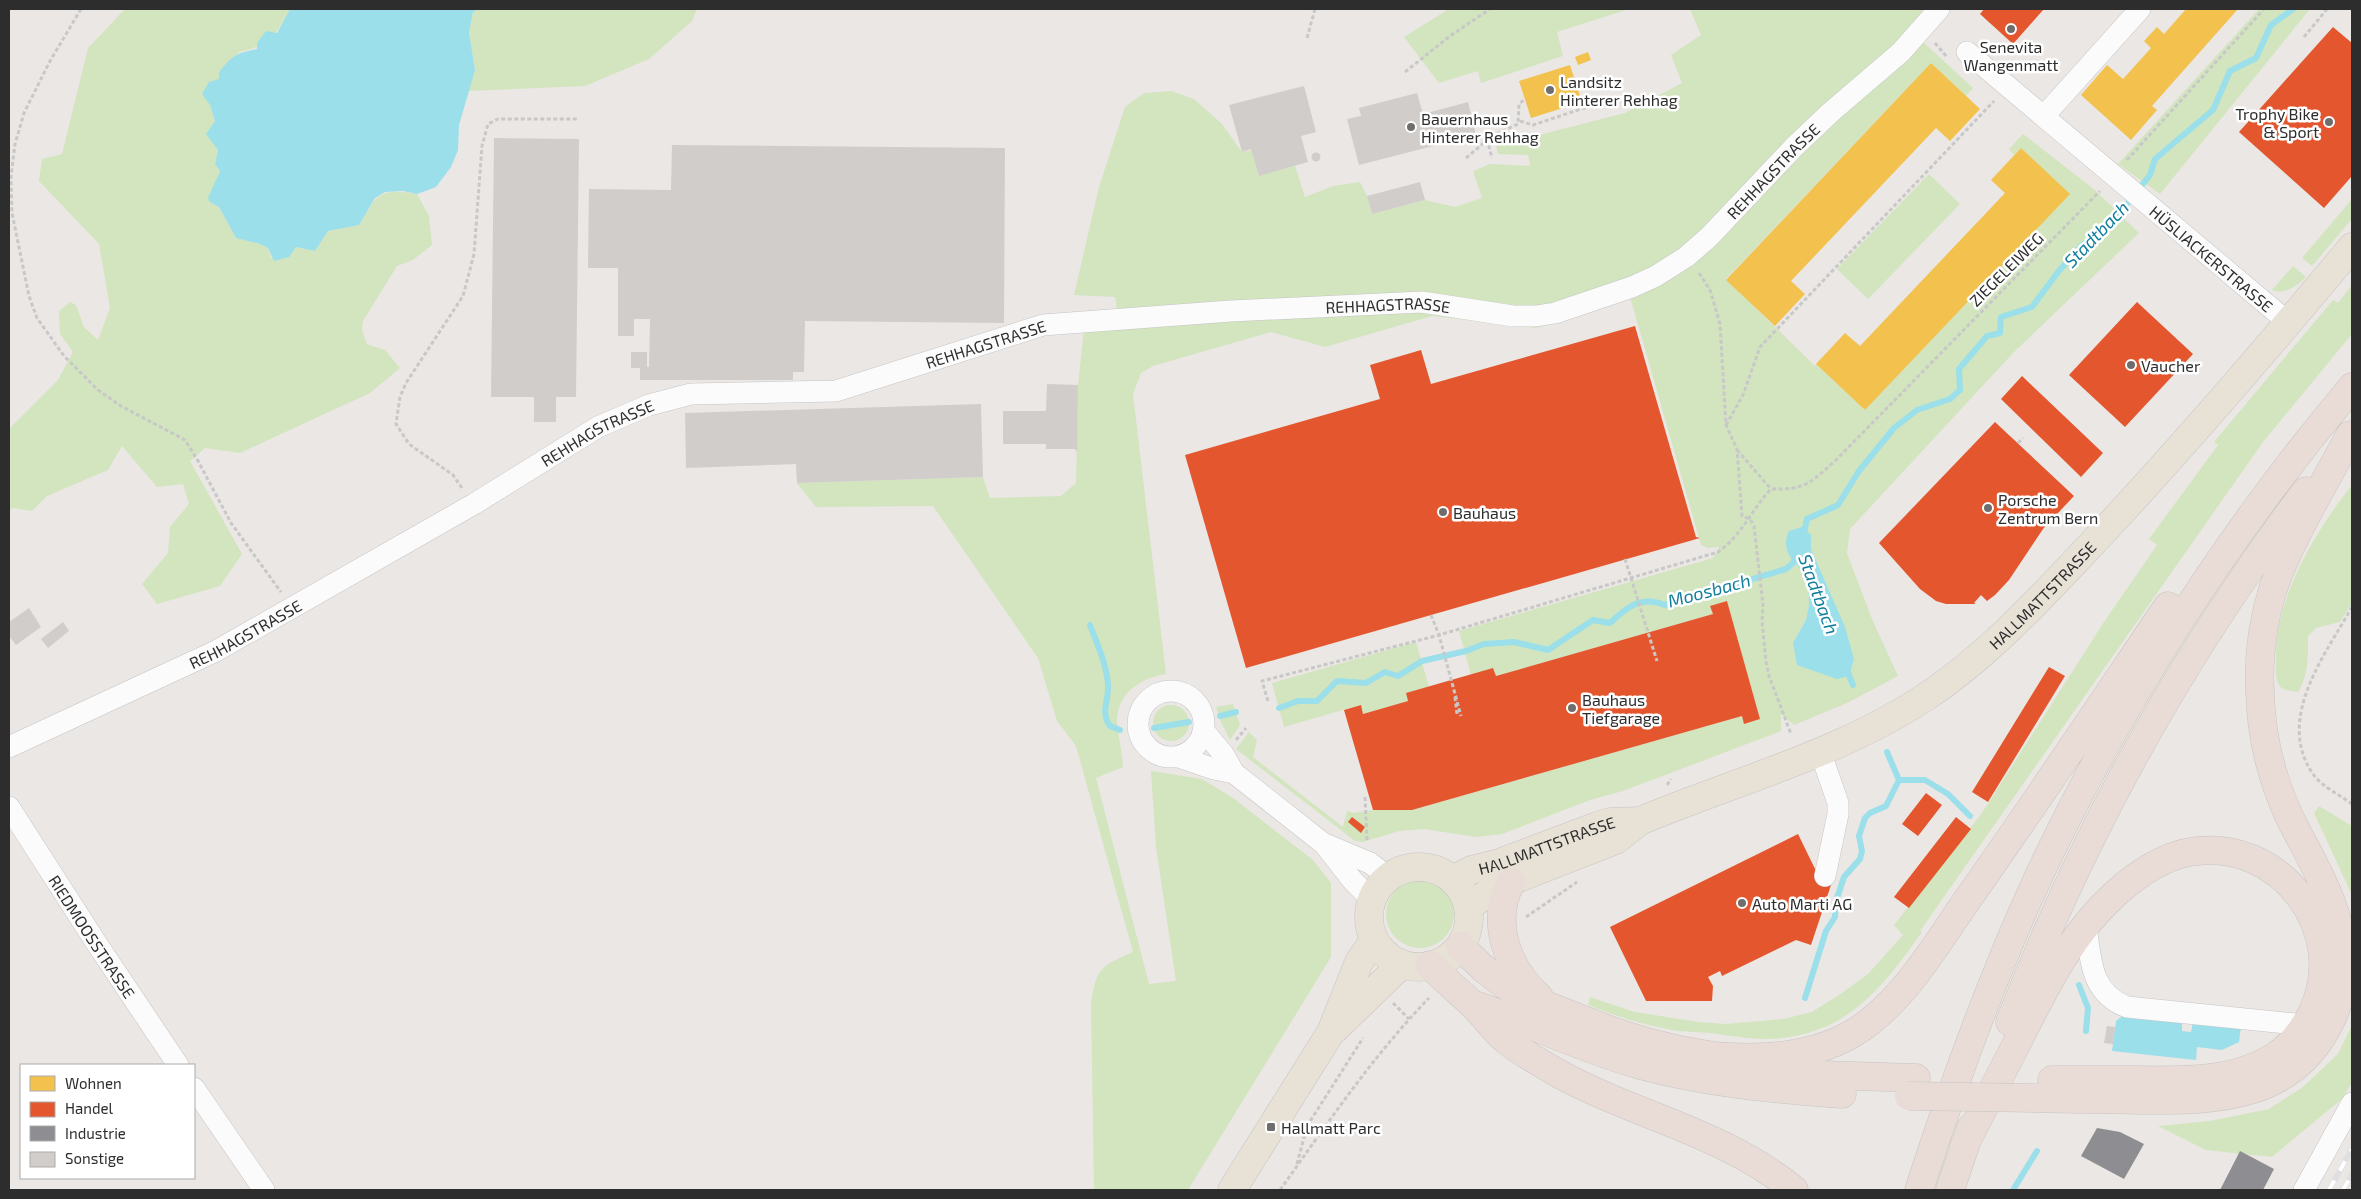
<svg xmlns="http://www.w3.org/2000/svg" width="2361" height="1199" viewBox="0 0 2361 1199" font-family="'Exo 2',sans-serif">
<rect width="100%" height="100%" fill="#ebe7e4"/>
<path fill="#d2e5be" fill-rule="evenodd" d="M 125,9 L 290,9 C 276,35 268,46 239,52 L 219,79 L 210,105 L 215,121 L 207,134 L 218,150 L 215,164 L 220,171 L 210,202 L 219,207 L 236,238 L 260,244 L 268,248 L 271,258 L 296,247 L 315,251 L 328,231 L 359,225 C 377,195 378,187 417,194 L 429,216 L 432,245 L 413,260 L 397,266 L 363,321 L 362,330 L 367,344 L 385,350 L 400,368 L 370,393 L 240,453 L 205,448 L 190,461 L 242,554 L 220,586 L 157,604 L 142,584 L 168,553 L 170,527 L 189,504 L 183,484 L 157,487 L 122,446 L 108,470 L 47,496 L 32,511 L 13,508 L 9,510 L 9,429 L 58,380 L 73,352 L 60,334 L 59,311 L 70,302 L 76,305 L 84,327 L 98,340 L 110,308 L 99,244 L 39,181 L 42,159 L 62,154 L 88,48 Z
M 479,9 L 697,9 L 692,21 L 649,59 L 585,86 L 468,91 L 475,70 L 469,32 L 473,12 Z
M 1449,9 L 1629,9 L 1557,32 L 1563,56 L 1481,83 L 1478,71 L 1439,83 L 1404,37 Z
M 1690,9 L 1928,9 L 1898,44 L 1688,250 L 1639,275 L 1593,293 L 1533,308 L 1322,297 L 1117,309 L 1115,297 L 1074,295 L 1099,187 L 1125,107 L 1144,93 L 1171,91 L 1194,99 L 1222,124 L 1242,152 L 1252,150 L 1259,175 L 1295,166 L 1305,197 L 1333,186 L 1360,182 L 1367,196 L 1372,214 L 1425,200 L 1455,207 L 1482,198 L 1473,171 L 1490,164 L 1530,166 L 1528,155 L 1498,154 L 1496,146 L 1625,113 L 1682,83 L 1671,55 L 1701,35 Z
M 2259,9 L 2310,9 L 2160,194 L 2118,164 Z
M 1922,41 L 1973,88 L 1966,96 L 1931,63 L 1726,279 L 1815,366 L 1816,364 L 1865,410 L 2069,194 L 2021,148 L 2014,155 L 2009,149 L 2023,134 L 2095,190 L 2139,233 L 2014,352 L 1850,529 L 1847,553 L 1872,619 L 1898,676 L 1847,703 L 1794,725 L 1781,714 L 1781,731 L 1623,791 L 1590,800 L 1502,834 L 1476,837 L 1424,829 L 1399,831 L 1363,842 L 1355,841 L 1236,749 L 1249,732 L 1257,740 L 1253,757 L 1343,827 L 1347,811 L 1354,813 L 1373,810 L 1412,810 L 1742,716 L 1745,724 L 1760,719 L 1727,601 L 1711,606 L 1713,614 L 1496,676 L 1471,675 L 1459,631 L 1713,558 L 1719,547 L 1708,548 L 1701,545 L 1630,297 L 1536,328 L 1432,316 L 1325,347 L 1271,332 L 1153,366 L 1141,373 L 1133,394 L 1166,674 C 1142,678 1121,690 1117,717 C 1116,726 1123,755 1123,767 L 1096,778 L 1149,984 L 1176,981 L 1156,847 L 1151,771 L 1202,779 L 1233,798 L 1313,860 L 1331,883 L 1331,957 L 1188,1190 L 1094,1190 L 1091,1004 C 1096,968 1101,966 1133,952 L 1076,746 L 1057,721 L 1038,658 L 933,506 L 816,507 L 797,483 L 983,477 L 990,498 L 1061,496 L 1076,483 L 1078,385 L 1084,329 L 1425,309 L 1523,323 L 1641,291 ZM 1811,535 L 1811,549 L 1828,588 L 1793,643 L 1806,620 L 1809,605 L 1808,574 Z
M 1929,174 L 1960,204 L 1868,299 L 1837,269 Z
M 2352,199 L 2352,219 L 2312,266 L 2302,258 Z
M 2293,266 L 2306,277 C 2297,286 2285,295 2272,290 Z
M 2352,285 L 2352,334 L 2263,442 L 1920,931 L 1922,932 C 1885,984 1850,1031 1782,1038 C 1758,1041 1733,1036 1710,1033 C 1700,1032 1689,1032 1679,1031 C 1648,1026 1617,1017 1588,1005 L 1590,997 L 1635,1012 L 1698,1022 L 1726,1024 L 1783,1019 L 1812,1012 L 1842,993 L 1868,974 L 1903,935 L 1894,925 L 1982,813 L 2104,622 L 2157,545 L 2149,539 L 2218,445 L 2214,442 L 2333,300 L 2338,303 Z
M 2352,485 L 2352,603 L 2340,622 L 2316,628 L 2308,636 C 2308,656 2309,674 2298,692 C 2294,691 2287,691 2283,689 C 2275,684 2276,673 2276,664 C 2273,601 2314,533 2352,485 Z
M 1416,642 L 1429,687 L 1406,693 L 1408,701 L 1363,714 L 1360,705 L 1284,727 L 1272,683 Z
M 1233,704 L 1240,725 L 1230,740 L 1221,722 L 1216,707 Z
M1153 723a18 18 0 1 1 36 0a18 18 0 1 1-36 0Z
M 2319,806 L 2352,826 L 2352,895 L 2314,813 Z
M1386 914a34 34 0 1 1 68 0a34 34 0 1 1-68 0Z
M 2352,1025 L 2352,1082 L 2343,1098 L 2272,1157 L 2206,1150 L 2158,1126 L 2210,1121 L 2269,1109 L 2303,1087 L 2338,1054 Z"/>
<path fill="#9adfea" d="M 290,9 L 479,9 L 473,12 L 469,32 L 475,70 L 459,125 L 458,150 L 451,167 L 436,187 L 417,194 L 403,191 L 385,192 L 375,198 L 359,225 L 328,231 L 315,251 L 296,247 L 289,257 L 274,261 L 268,248 L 260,244 L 236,238 L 219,207 L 210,202 L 208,198 L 220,171 L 215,164 L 218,150 L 206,134 L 215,121 L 210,105 L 202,94 L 209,82 L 219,79 L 219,72 C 232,56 236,53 257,49 L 257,43 L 266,31 L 277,33 Z
M 1802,527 L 1811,535 L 1811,549 L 1845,627 L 1854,659 L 1849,676 L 1837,679 L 1797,665 L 1793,643 L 1806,620 L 1809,605 L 1808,574 C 1793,563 1780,551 1789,531 Z
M 2125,1014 L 2182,1020 L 2182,1031 L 2191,1032 L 2193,1022 L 2241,1027 L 2239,1042 L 2222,1050 L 2197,1047 L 2196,1060 L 2112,1051 L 2116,1021 Z"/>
<path fill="#f2c14e" d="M 2186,9 L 2238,9 L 2152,106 L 2157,110 L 2131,140 L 2081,95 L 2107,65 L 2123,79 L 2151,48 L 2144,41 L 2157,27 L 2164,34 Z
M 1588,52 L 1591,60 L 1578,65 L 1575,57 Z
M 1931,63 L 1980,109 L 1950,141 L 1936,128 L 1791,281 L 1805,294 L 1775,326 L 1726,280 Z
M 1570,65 L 1582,102 L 1531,118 L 1519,81 Z
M 2021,148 L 2070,194 L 1865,410 L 1816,364 L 1845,333 L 1860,346 L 1896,308 L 2005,193 L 1991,180 Z"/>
<path fill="#e4572e" d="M 1984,9 L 2044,9 L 2013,44 L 1980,14 Z
M 2333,27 L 2352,43 L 2352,176 L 2324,208 L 2239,132 Z
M 2137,302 L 2193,354 L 2125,427 L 2069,375 Z
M 1635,326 L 1696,537 L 1700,538 L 1246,668 L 1185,455 L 1380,399 L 1370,365 L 1421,350 L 1431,384 Z
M 2022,376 L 2103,453 L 2081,477 L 2001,399 Z
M 1995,422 L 2074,496 L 2043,529 L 2009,580 L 1995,595 L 1987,601 L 1981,595 L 1974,603 L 1976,604 L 1946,604 L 1936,601 L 1920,589 L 1879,543 Z
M 1727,601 L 1760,719 L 1744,724 L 1742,716 L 1412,810 L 1373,810 L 1344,710 L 1361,705 L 1363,714 L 1408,701 L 1406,693 L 1493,668 L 1496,676 L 1713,614 L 1710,606 Z
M 2049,667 L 2065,676 L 1988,802 L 1972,792 Z
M 1926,793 L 1942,805 L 1918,836 L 1902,824 Z
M 1352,817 L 1365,827 L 1361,833 L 1348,822 Z
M 1956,817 L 1971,829 L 1909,908 L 1894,897 Z
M 1798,834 L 1817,873 L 1833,879 L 1811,945 L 1796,940 L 1722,976 L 1720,971 L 1708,977 L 1713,986 L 1712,1001 L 1646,1001 L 1610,927 Z"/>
<path fill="#8d8d92" d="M 2097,1128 L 2120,1132 L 2144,1144 L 2124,1179 L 2081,1156 Z
M 2240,1151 L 2274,1169 L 2263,1190 L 2220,1190 Z"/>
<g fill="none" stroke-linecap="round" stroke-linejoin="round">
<path stroke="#9adfea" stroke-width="6" d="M 1803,537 L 1807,519 L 1838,505 L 1859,471 L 1894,428 L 1917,410 L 1950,399 L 1960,390 L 1959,369 L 1987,336 L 2000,333 L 2001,317 L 2032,307 L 2058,272 L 2082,245 L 2105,230 L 2116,218 L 2150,175 L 2155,159 L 2213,110 L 2230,71 L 2256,58 L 2271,25 L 2293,9
M 1090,625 C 1097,644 1107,665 1108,685 C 1109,700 1100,712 1110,726 L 1120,730
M 1846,668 L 1853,685
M 1279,708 L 1298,701 L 1317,701 L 1337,681 L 1366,683 L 1385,672 L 1398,676 L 1422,661 L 1466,651 L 1484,644 L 1514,642 L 1548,650 L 1593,620 L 1610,623 C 1627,607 1641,595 1665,605 L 1786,569 L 1793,563 L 1796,556
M 1220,716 L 1236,712
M 1154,728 L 1189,722
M 1899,780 L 1925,780 L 1948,794 L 1970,816
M 2079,985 L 2088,1008 L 2086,1031
M 1805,998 L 1826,931 L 1835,917 L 1836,901 L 1844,877 L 1860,859 L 1862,851 L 1859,836 L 1865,818 L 1870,813 L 1886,806 L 1899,780 L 1887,752
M 2013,1190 L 2037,1151"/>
</g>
<path fill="#d0cdcb" d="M 1304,86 L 1316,132 L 1301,136 L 1308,162 L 1259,176 L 1251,149 L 1242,152 L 1229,105 Z
M 1417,93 L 1423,114 L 1468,102 L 1476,135 L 1359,165 L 1347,119 L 1361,116 L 1359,108 Z
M 494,138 L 579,139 L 576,397 L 556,397 L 556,422 L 534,422 L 534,397 L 491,397 Z
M 672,145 L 1005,148 L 1004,323 L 805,321 L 804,372 L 793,372 L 793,380 L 640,380 L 640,368 L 631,368 L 631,352 L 647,352 L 647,367 L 649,367 L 650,319 L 634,319 L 634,336 L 618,336 L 618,268 L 588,268 L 589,189 L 671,190 Z
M1311.5 157a4.5 4.5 0 1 1 9 0a4.5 4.5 0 1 1-9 0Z
M 1420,182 L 1425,200 L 1372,214 L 1367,196 Z
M 1047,384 L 1078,385 L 1077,452 L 1075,449 L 1046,449 L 1046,444 L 1003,444 L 1003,411 L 1046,411 Z
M 981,404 L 983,477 L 797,483 L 796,464 L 686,468 L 685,413 Z
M 29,608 L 41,627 L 16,645 L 9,636 L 9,622 Z
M 63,622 L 69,631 L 48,648 L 41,639 Z
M 2107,1026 L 2115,1027 L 2113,1044 L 2104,1043 Z"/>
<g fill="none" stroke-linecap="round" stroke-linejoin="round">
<defs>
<g id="minor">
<path id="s1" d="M 1967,52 L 2289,323"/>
<path d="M 2044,116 L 2140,9"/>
<circle cx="1171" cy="724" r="33"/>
<path d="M 1204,731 L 1224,755 L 1234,773 L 1324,844 L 1353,881 L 1372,900"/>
<path id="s2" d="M 9,747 L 216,651 L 474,504 L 598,427 L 649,405 L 691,394 L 836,391 L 1043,325 L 1231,311 L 1422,302 L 1513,316 L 1536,316 L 1555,313 L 1632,287 L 1656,276 L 1686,257 L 1709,237 L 1794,147 L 1831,112 L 1901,52 L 1939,9"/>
<path d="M 1820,751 L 1838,803 L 1838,814 L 1825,876"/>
<path d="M 1179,757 L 1214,769 L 1234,773"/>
<path id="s3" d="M 9,807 L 95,941 L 178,1065"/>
<path d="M 1327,845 L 1370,863 L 1388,877"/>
<path d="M 2086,926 C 2091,959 2090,993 2127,1007 L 2305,1025"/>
<path d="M 194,1088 L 264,1190"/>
<path d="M 2304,1190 L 2352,1103"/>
</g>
<g id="major">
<circle cx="1419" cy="917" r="50"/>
<path id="s4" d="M 1454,879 L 1471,870 L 1499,863 L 1597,826 L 1610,822 L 1640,821"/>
<path id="s5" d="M 1468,907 L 1498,886 L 1616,840 L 1640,821 C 1733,782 1839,754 1924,698 C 1991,654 2047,591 2102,533 C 2189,440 2271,344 2352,247"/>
<path d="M 1336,1028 L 1402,964"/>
<path d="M 1232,1190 L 1331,1032 L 1359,962 L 1374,940"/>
</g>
<path id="highway" d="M 1511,882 C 1490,922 1507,968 1539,997
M 1460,946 L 1484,969 L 1505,985 L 1525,997 L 1612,1031 L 1647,1042 L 1680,1050 L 1822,1075 L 1916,1078
M 1430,965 C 1444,979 1458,991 1472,1004 C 1484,1015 1493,1030 1506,1040 C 1520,1052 1538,1061 1554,1071 C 1632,1115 1724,1132 1794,1190
M 1472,1004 C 1529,1022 1582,1049 1640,1065 C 1706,1083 1774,1089 1842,1094
M 2010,1022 C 2084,831 2183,654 2306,491
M 1714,1056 C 1760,1060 1809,1058 1850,1035 C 1904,1004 1937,942 1972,893 C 2039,798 2103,702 2168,606
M 2035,1098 C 2070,1099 2105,1099 2140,1100 C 2218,1101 2295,1099 2332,1018 C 2349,981 2345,939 2331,902 C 2320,872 2303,845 2289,816 C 2271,777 2261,735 2260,692 C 2258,658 2263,621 2273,589 C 2290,539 2325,483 2350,435
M 1964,1146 C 1983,1109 2002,1072 2021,1035 C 2047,984 2072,933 2115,894 C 2136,875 2161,857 2190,852 C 2279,836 2352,931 2312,1013 C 2304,1028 2292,1045 2277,1055 C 2236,1082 2187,1081 2139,1080 C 2110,1080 2081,1080 2052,1080
M 1919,1190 C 1953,1085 1991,980 2037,880 C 2120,702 2226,537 2352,387
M 1950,1190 L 1971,1128"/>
</defs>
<use href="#minor" stroke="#c5c4c4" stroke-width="22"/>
<use href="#major" stroke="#c6c4c3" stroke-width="29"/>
<use href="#highway" stroke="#c6c4c3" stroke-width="29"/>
<path stroke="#c8c8c8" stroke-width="3" stroke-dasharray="4 2.5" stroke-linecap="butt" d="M 81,9 L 50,61 L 24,113 L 15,144 L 11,177 L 12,213 L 29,296 L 37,318 L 64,356 L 98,390 L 121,406 L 185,440 L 197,459 L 231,523 L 281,592
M 2304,37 L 2327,9
M 1307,38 L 1315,9
M 1935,43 L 1947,57
M 1405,72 L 1450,36 L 1490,9
M 1520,121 L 1533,125 L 1590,106 L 1593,101 L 1601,99
M 1487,139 L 1492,158
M 1466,158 L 1492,136 L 1518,124 L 1519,104 L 1525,99
M 2127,160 L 2264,9
M 1699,273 L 1710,290 L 1720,324 L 1726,425 L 1737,449 L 1742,516 L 1750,519 L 1754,526 L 1763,605 L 1762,621 L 1766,662 L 1769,676 L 1791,734
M 1726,425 L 1743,395 L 1760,347 L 1994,101
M 2018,443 L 2023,438
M 1737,450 L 1771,489
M 462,488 L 453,475 L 409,444 L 396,424 L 400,397 L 406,383 L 463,296 L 474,254 L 482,146 L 488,124 L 498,119 L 577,119
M 1625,559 L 1657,661
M 2352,607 C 2325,655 2275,719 2313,774 C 2321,786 2340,795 2352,804
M 1431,615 L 1439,635 L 1461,716
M 1455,697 L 1457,714
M 1268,701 L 1262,681 L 1439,635 L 1718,552 C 1742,535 1752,509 1771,489 C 1805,490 1810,483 1834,462 L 2100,191
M 1236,740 L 1246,728
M 1667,785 L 1671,779
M 1365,797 L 1367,840
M 1526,917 L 1577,882
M 1393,1003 L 1409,1019
M 1297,1164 L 1307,1126 L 1363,1038
M 1280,1190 C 1327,1124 1372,1057 1429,998"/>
<use href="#minor" stroke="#fcfbfb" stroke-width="21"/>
<use href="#major" stroke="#e7e1d6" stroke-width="28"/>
<use href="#highway" stroke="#e9dcd6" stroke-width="28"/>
<defs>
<path id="rail" d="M 2329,1190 L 2352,1149
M 2343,1190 L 2352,1174"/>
</defs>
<use href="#rail" stroke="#dfdee0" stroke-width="5.5"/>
<use href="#rail" stroke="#fff" stroke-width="4" stroke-dasharray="11" stroke-linecap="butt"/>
<defs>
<path id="highway-bridge" d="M 1909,1096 L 2035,1098"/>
</defs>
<use href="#highway-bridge" stroke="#c6c4c3" stroke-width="29" stroke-linecap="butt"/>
<use href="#highway-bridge" stroke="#e9dcd6" stroke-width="28"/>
</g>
<g fill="#706e6d" stroke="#fff" stroke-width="2">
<circle cx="2011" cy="29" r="5"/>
<circle cx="1550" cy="90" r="5"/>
<circle cx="2329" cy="122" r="5"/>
<circle cx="1411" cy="127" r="5"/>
<circle cx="2131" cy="365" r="5"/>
<circle cx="1988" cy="508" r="5"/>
<circle cx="1443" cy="512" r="5"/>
<circle cx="1572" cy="708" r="5"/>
<circle cx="1742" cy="903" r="5"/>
<rect x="1266" y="1122" width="10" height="10" rx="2.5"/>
</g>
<g text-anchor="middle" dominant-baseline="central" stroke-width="5" stroke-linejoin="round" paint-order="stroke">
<g font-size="16" fill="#2d2d2d" stroke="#fff" text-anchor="start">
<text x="2011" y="46" text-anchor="middle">Senevita<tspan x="2011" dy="18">Wangenmatt</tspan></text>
<text x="1560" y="81">Landsitz<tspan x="1560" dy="18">Hinterer Rehhag</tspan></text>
<text x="2319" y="113" text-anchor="end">Trophy Bike<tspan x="2319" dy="18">&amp; Sport</tspan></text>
<text x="1421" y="118">Bauernhaus<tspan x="1421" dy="18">Hinterer Rehhag</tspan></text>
<text x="2141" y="365">Vaucher</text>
<text x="1998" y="499">Porsche<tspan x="1998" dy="18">Zentrum Bern</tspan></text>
<text x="1453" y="512">Bauhaus</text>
<text x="1582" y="699">Bauhaus<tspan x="1582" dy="18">Tiefgarage</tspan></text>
<text x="1752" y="903">Auto Marti AG</text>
<text x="1281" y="1127">Hallmatt Parc</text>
</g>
<g font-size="16" fill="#2d2d2d" stroke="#fff">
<text stroke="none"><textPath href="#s2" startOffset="1912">REHHAGSTRASSE</textPath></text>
<text stroke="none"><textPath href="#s1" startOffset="320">HÜSLIACKERSTRASSE</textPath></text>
<text transform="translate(2006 269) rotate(-45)">ZIEGELEIWEG</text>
<text stroke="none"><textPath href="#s2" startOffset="1478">REHHAGSTRASSE</textPath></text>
<text stroke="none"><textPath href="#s2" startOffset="1072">REHHAGSTRASSE</textPath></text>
<text stroke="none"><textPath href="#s2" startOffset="668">REHHAGSTRASSE</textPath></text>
<text stroke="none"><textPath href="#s5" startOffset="661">HALLMATTSTRASSE</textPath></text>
<text stroke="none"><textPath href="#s2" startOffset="262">REHHAGSTRASSE</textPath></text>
<text stroke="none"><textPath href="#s4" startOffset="99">HALLMATTSTRASSE</textPath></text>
<text stroke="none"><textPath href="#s3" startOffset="154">RIEDMOOSSTRASSE</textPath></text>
</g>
<g font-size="18" font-style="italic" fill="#117e9d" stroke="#fff">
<text transform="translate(2096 234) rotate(-46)">Stadtbach</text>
<text transform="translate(1709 590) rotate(-15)">Moosbach</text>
<text transform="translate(1819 594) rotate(70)">Stadtbach</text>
</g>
</g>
<rect width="2361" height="1199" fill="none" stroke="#2d2d2d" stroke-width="20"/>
<rect x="20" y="1064" width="175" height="115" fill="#ffffff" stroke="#ababab"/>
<rect x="30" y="1076" width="25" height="15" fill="#f2c14e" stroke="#ababab"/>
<text x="65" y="1089" font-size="15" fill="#2d2d2d">Wohnen</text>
<rect x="30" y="1102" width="25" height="15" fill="#e4572e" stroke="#ababab"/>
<text x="65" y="1114" font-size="15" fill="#2d2d2d">Handel</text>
<rect x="30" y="1126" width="25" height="15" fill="#8d8d92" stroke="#ababab"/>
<text x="65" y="1139" font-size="15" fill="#2d2d2d">Industrie</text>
<rect x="30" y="1152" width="25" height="15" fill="#d0cdcb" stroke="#ababab"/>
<text x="65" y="1164" font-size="15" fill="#2d2d2d">Sonstige</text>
</svg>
